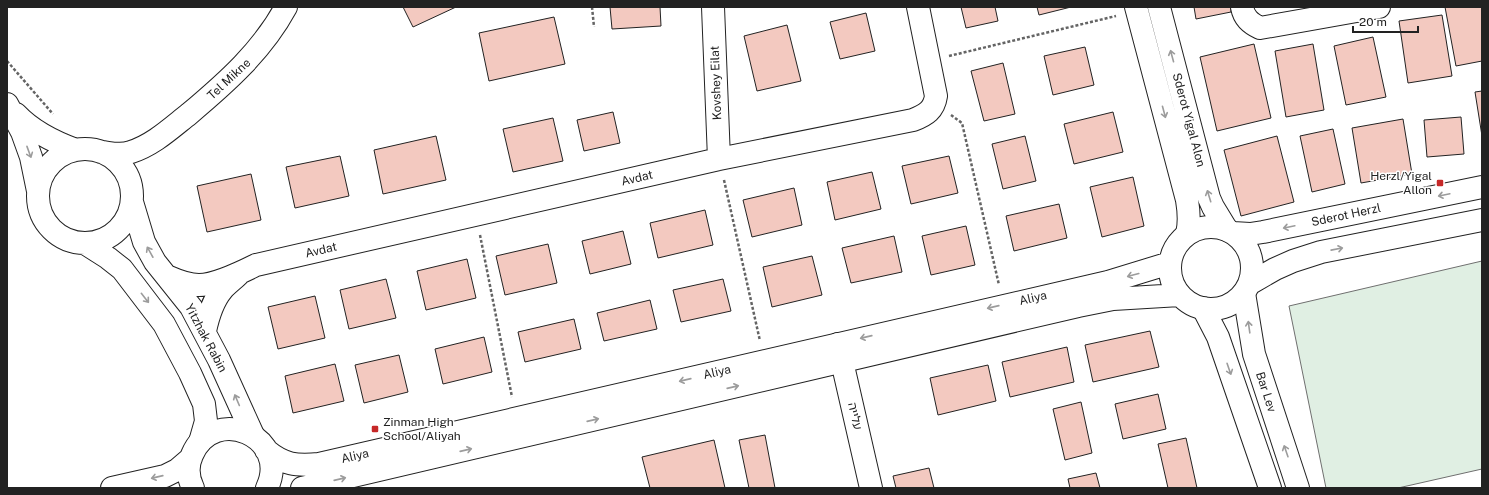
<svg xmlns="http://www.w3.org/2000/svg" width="1489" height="495" viewBox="0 0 1489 495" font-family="'Public Sans','Noto Sans Hebrew',sans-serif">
<rect width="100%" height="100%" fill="#fff"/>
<path fill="#e0efe3" stroke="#6f6f6f" d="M 1482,261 L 1482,469 L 1398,488 L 1326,488 L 1289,306 Z"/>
<path fill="#f3c9c0" stroke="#222" d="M 403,7 L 456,7 L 413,27 Z
M 610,7 L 660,7 L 661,26 L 612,29 Z
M 961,7 L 995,7 L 998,21 L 966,28 Z
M 1037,7 L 1071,7 L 1039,15 Z
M 1194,7 L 1231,7 L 1231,12 L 1196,19 Z
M 1445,7 L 1482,7 L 1482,61 L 1456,66 Z
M 866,13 L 875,51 L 840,59 L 830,22 Z
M 1442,15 L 1452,76 L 1408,83 L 1399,21 Z
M 554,17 L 565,64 L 489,81 L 479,33 Z
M 787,25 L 801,81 L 757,91 L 744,36 Z
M 1373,37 L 1386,97 L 1346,105 L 1334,46 Z
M 1254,44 L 1271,118 L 1217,131 L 1200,57 Z
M 1313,44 L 1324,110 L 1286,117 L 1275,51 Z
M 1085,47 L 1094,85 L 1053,95 L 1044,56 Z
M 1003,63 L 1015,114 L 984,121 L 971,71 Z
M 1482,91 L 1482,136 L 1475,92 Z
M 613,112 L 620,143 L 584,151 L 577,120 Z
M 1113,112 L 1123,152 L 1074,164 L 1064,124 Z
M 1461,117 L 1464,154 L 1427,157 L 1424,120 Z
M 553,118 L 563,161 L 513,172 L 503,129 Z
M 1403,119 L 1412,174 L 1361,183 L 1352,128 Z
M 1333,129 L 1345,184 L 1312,192 L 1300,136 Z
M 436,136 L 446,180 L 383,194 L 374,150 Z
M 1025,136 L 1036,181 L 1003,189 L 992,144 Z
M 1277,136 L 1294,202 L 1241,216 L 1224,150 Z
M 340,156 L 349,196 L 295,208 L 286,167 Z
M 949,156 L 958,193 L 911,204 L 902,166 Z
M 872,172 L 881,209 L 835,220 L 827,182 Z
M 251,174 L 261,220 L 207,232 L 197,186 Z
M 1133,177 L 1144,226 L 1102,237 L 1090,187 Z
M 794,188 L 802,225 L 752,237 L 743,200 Z
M 1059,204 L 1067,238 L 1014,251 L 1006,216 Z
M 705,210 L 713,245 L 658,258 L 650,223 Z
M 966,226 L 975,265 L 931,275 L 922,236 Z
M 623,231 L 631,264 L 590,274 L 582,241 Z
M 894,236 L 902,272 L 851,283 L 842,248 Z
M 548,244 L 557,283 L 505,295 L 496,256 Z
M 812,256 L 822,295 L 772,307 L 763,267 Z
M 467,259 L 476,298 L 426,310 L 417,271 Z
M 386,279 L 396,318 L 349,329 L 340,290 Z
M 723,279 L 731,311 L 681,322 L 673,290 Z
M 315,296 L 325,338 L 278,349 L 268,307 Z
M 650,300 L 657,329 L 604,341 L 597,313 Z
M 574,319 L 581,349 L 525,362 L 518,332 Z
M 1150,331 L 1159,367 L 1093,382 L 1085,345 Z
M 484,337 L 492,372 L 443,384 L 435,349 Z
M 1067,347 L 1074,382 L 1010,397 L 1002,362 Z
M 399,355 L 408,392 L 364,403 L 355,365 Z
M 335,364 L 344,401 L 293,413 L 285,376 Z
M 988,365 L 996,401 L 938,415 L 930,378 Z
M 1158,394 L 1166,429 L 1123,439 L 1115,404 Z
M 1081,402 L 1092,453 L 1065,460 L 1053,409 Z
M 765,435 L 775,488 L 749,488 L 739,440 Z
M 1186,438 L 1197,488 L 1168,488 L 1158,444 Z
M 714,440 L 725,488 L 650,488 L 642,457 Z
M 929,468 L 934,488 L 896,488 L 893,476 Z
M 1096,473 L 1100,488 L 1070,488 L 1068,479 Z"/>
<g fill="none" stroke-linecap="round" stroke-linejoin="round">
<defs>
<path id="minor" d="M 713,7 L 719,159
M 1136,7 L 1187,200 C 1189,212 1190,222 1187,234
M 1159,7 L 1209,198 L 1213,207 L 1227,230
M 1242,7 C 1244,18 1250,23 1260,28 L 1379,7
M 7,104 L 22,132 L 31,157 L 38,191
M 16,114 C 32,131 54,142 76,150
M38 196a47 47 0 1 1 94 0a47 47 0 1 1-94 0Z
M 101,152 C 111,153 121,156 131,152 C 153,145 170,129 189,114 C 227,82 262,51 286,7
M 132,202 L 144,242 L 155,262 L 191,307 L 219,360 L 253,435
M 86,244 L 108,258 L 122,269 L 164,324 L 190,373 L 204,404 L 206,421 L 200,442
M 169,277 C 178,281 189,285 199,285 C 215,285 242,272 256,265 L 719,159 L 913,120 C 926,115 934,110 936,96 L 918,7
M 1244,293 L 1254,354 L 1298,488
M 1203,308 L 1218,337 L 1270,488
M 205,331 C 208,317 212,302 222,290 C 226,285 233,280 238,275
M 838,344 L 871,488"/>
<path id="major" d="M1170 268a41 41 0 1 1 82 0a41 41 0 1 1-82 0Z
M 1233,233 L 1250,234 L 1263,232 L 1482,187
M 1249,284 L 1275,269 L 1293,261 L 1321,252 L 1482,220
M 266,450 C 284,465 296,466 319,464 L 1108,282 L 1170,263
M 112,488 L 165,476 L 177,470 L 191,458
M 193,488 C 188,478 187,466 192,455 C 214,403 291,437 267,488
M 302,488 L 1078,306 L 1113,299 L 1180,295"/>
</defs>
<use href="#minor" stroke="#222" stroke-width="24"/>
<use href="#major" stroke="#222" stroke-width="24"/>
<path stroke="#646464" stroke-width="2.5" stroke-dasharray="3 2" stroke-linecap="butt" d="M 592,7 L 594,27
M 949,56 L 1116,16
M 7,61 L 53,114
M 951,115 L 962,123 L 999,285
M 724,180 L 760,341
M 480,235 L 512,397"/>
<use href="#minor" stroke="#fff" stroke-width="22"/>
<use href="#major" stroke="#fff" stroke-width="22"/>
</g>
<defs><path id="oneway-shaft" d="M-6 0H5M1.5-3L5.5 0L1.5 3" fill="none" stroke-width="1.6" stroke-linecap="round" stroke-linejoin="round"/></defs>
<g stroke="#9c9c9c">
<use href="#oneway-shaft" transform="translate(1172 56) rotate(-105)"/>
<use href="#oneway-shaft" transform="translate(1164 112) rotate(75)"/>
<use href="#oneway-shaft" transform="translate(29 152) rotate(70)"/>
<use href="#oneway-shaft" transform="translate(1444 195) rotate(168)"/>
<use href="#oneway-shaft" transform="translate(1209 196) rotate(-107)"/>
<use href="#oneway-shaft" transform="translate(1289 227) rotate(168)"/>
<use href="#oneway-shaft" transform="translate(1337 249) rotate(-11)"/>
<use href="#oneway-shaft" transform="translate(150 252) rotate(-119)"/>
<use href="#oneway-shaft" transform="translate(1133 275) rotate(165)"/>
<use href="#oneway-shaft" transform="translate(145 298) rotate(52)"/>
<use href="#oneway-shaft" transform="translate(993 307) rotate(167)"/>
<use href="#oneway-shaft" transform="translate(1249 327) rotate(-98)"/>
<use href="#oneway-shaft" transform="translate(866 337) rotate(167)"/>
<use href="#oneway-shaft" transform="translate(1229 369) rotate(71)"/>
<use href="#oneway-shaft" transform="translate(685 380) rotate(167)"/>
<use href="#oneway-shaft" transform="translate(733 387) rotate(-13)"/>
<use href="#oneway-shaft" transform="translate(237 400) rotate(-113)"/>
<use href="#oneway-shaft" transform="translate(593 420) rotate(-13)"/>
<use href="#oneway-shaft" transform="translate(466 450) rotate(-13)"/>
<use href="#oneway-shaft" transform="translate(1286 451) rotate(-109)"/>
<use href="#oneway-shaft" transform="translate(157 477) rotate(167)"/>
<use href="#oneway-shaft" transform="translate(340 479) rotate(-13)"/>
</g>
<g fill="#c62828" stroke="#fff" stroke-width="1.5">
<rect x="1436" y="179" width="8" height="8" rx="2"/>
<rect x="371" y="425" width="8" height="8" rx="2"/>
</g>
<g text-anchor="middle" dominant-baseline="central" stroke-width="3" stroke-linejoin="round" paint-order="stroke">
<g font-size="12" fill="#222" stroke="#fff">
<text transform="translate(229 79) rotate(-43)">Tel Mikne</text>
<text transform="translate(716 83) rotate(-92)">Kovshey Eilat</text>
<text transform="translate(1189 120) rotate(75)">Sderot Yigal Alon</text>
<text transform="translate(637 178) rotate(-13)">Avdat</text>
<text transform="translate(1346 215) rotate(-12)">Sderot Herzl</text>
<text transform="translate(321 250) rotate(-13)">Avdat</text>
<text transform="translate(1033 298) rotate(-13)">Aliya</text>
<text transform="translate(206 338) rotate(62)">Yitzhak Rabin</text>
<text transform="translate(717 372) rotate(-13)">Aliya</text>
<text transform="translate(1266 392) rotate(72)">Bar Lev</text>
<text transform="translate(855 416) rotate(77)">עלייה</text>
<text transform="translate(355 456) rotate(-13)">Aliya</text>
</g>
<g font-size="12" fill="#222" stroke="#fff" text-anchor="end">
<text x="1432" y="176">Herzl/Yigal<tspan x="1432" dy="14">Allon</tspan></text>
<text x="383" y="422" text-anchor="start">Zinman High<tspan x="383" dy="14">School/Aliyah</tspan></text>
</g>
</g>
<rect width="1489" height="495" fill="none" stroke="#222222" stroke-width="16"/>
<path d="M1353 26v6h65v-6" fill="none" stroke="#222222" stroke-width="2"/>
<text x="1359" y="26" font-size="12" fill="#222222" stroke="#ffffff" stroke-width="3" paint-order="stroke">20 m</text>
</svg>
